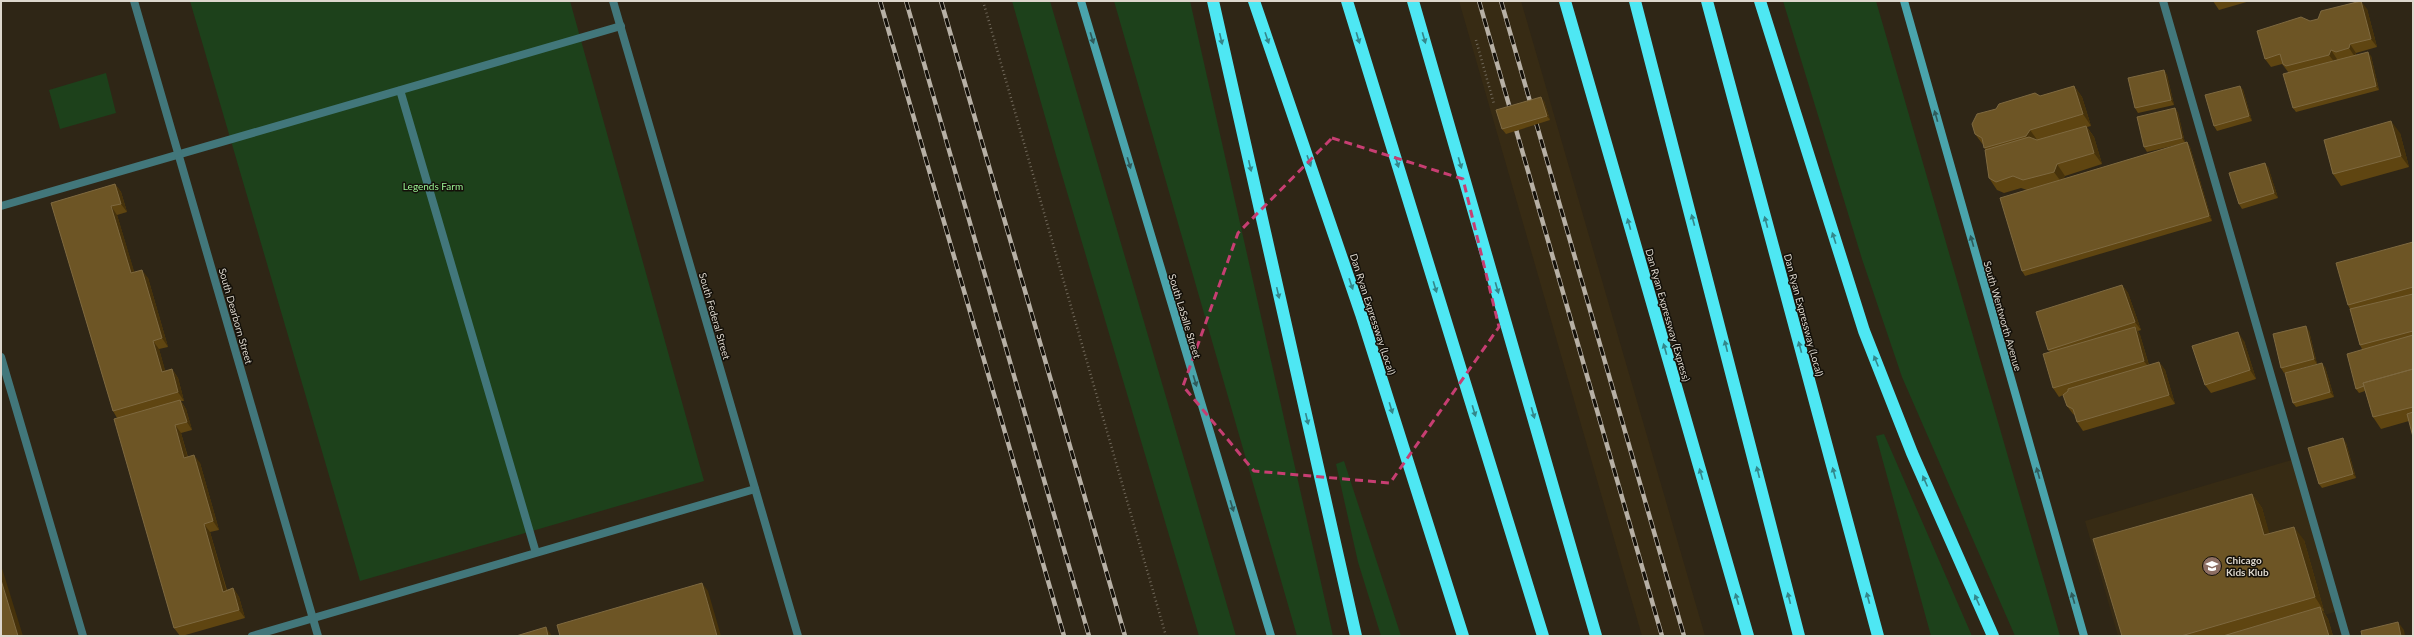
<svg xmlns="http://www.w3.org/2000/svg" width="2414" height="637" viewBox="0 0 2414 637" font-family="Lato,sans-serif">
<rect width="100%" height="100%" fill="#2f2616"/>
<path fill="#372b14" d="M 1459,1 L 1521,1 L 1705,636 L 1642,636 Z
M 2295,459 L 2339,611 L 2248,636 L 2118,636 L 2085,521 Z"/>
<path fill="#1d411b" d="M 190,1 L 570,1 L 704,481 L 360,581 Z
M 1012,1 L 1050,1 L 1236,636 L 1199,636 L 1056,155 Z
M 1114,1 L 1190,1 L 1333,636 L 1297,636 Z
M 1783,1 L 1876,1 L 2060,636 L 2015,636 L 1902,377 L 1862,259 Z
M 106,73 L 116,113 L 60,129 L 49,90 Z
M 1884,434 L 1972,636 L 1931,636 L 1876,436 Z
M 1344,461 L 1401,636 L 1381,636 L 1358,562 L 1336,464 Z"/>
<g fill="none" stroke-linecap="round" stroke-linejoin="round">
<path stroke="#70685a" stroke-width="2.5" stroke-dasharray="1 3" stroke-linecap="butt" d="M 983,1 L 1166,636
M 1476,40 L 1494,104"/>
<path stroke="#42777b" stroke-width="8" d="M 2163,1 L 2346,636
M 400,90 L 536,553
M 1,206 L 621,26
M 1,357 L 83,636
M 252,636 L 755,489"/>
<path stroke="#42777b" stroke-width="8" d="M 134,1 L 318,636
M 613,1 L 798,636"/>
<path stroke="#4aa4ac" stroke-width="8" d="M 1081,1 L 1271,636
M 1904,1 L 2084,636"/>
<path stroke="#4ee7f3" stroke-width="12" d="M 1213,1 L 1356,636
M 1254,1 L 1361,314 L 1463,636
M 1347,1 L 1543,636
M 1413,1 L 1596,636
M 1565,1 L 1748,636
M 1635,1 L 1799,636
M 1707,1 L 1878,636
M 1760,1 L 1864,331 L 1912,453 L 1993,636"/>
<defs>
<path id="rail" d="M 880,1 L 1064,636
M 906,1 L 1089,636
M 941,1 L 1125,636
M 1479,1 L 1662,636
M 1501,1 L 1684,636"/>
</defs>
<use href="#rail" stroke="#b7b0a5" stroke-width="4.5"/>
<use href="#rail" stroke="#141009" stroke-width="3" stroke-dasharray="9" stroke-linecap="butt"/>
</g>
<path fill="#5f4511" d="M 2213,1 L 2250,1 L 2219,10 Z
M 2367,9 L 2377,47 L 2356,53 L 2356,55 L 2371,56 L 2379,90 L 2296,112 L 2293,108 L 2289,73 L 2282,64 L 2271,67 L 2265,59 L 2310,21 Z
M 2164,70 L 2167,75 L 2174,105 L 2138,113 L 2135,108 Z
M 2074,86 L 2082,97 L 2091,126 L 2087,127 L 2094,137 L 2102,164 L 2065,176 L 2063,179 L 2187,142 L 2190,147 L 2212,221 L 2025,276 L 2022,271 L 2027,190 L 2021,188 L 2004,193 L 1997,190 L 1989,178 L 1985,149 L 1984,146 L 1975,134 L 1996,109 Z
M 2240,86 L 2243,90 L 2252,121 L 2217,131 L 2214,126 Z
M 1544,101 L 1550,120 L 1506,134 L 1502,129 Z
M 2175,108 L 2178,113 L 2185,143 L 2147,152 L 2144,147 Z
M 2400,133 L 2409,167 L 2341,186 L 2333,174 Z
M 2268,167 L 2278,198 L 2242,209 L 2239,204 Z
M 115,184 L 121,192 L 127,212 L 117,215 L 134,272 L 148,278 L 168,347 L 159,349 L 165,371 L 172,369 L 178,378 L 184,401 L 181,401 L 186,409 L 192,430 L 181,433 L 188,457 L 200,463 L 219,530 L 210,532 L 227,590 L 233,588 L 239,597 L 245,618 L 182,636 L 180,636 L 174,628 L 117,418 L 113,411 L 51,203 Z
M 2413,242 L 2413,437 L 2409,421 L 2381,429 L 2373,417 L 2365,391 L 2359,393 L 2356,389 L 2362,349 L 2360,345 L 2350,309 L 2348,305 Z
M 2122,285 L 2128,293 L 2141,330 L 2138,331 L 2140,335 L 2149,365 L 2159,362 L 2165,370 L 2175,404 L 2083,431 L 2077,422 L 2075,415 L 2073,414 L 2067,406 L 2063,395 L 2059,397 L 2053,388 L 2050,352 L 2048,350 Z
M 2309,331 L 2317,364 L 2284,373 L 2281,368 Z
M 2244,341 L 2256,379 L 2211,393 L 2205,385 Z
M 2325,367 L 2334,397 L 2296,407 L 2293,403 Z
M 2346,443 L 2356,478 L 2322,488 L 2319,484 Z
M 2252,494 L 2262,508 L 2269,534 L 2304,540 L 2324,611 L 2323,611 L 2328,619 L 2333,636 L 2122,636 Z"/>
<path fill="#46320b" d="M 2361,1 L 2367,9 L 2377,47 L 2371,39 Z
M 2350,44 L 2356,53 L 2355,57 L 2349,48 Z
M 2331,50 L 2337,59 L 2335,63 L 2329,55 Z
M 2368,52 L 2371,56 L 2379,90 L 2376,86 Z
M 2164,70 L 2167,75 L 2174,105 L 2171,100 Z
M 2074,86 L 2082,97 L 2091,126 L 2083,114 Z
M 2240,86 L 2243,90 L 2252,121 L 2249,116 Z
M 1541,97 L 1544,101 L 1550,120 L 1547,116 Z
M 2175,108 L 2178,113 L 2185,143 L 2182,138 Z
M 2391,121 L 2400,133 L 2409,167 L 2401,156 Z
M 2086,126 L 2094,137 L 2102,164 L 2094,153 Z
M 2030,130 L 2038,141 L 2034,148 L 2026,136 Z
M 2187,142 L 2190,147 L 2212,221 L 2209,216 Z
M 2265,163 L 2268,167 L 2278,198 L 2274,193 Z
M 2057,164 L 2065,176 L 2062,183 L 2054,172 Z
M 115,184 L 121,192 L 127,212 L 121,204 Z
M 111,206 L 117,215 L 137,281 L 131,273 Z
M 142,270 L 148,278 L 168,347 L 162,338 Z
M 2122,285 L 2128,293 L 2141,330 L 2135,322 Z
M 2306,326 L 2309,331 L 2317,364 L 2314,359 Z
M 2135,327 L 2140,335 L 2150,369 L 2144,361 Z
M 2238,332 L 2244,341 L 2256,379 L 2250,370 Z
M 153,341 L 159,349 L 168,380 L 162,372 Z
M 2159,362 L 2165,370 L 2175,404 L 2169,395 Z
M 2322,363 L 2325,367 L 2334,397 L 2330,392 Z
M 172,369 L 178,378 L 184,401 L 178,392 Z
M 180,400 L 186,409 L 192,430 L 187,422 Z
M 175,425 L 181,433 L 190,466 L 184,458 Z
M 2343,438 L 2346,443 L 2356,478 L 2353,474 Z
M 194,455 L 200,463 L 219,530 L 213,521 Z
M 2252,494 L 2262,508 L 2274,549 L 2264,535 Z
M 204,524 L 210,532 L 229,600 L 223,592 Z
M 2294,527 L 2304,540 L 2324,611 L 2315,597 Z
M 1,565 L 23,636 L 18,636 L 1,580 Z
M 702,583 L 708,591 L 721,636 L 717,636 Z
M 233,588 L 239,597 L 245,618 L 239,610 Z
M 2320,607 L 2328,619 L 2333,636 L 2329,636 Z
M 2398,622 L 2404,630 L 2405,636 L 2401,636 Z
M 546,627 L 552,636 L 548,636 Z"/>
<path fill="#6d5525" stroke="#7e6940" d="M 2361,1 L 2371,39 L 2350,44 L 2349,48 L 2336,52 L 2331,50 L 2329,55 L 2286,66 L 2283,64 L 2280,54 L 2265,59 L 2257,31 L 2301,17 L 2310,21 L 2318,19 L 2321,11 Z
M 2368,52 L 2376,86 L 2293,108 L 2283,74 Z
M 2164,70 L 2171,100 L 2135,108 L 2128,78 Z
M 2074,86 L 2083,114 L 2030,130 L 2026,136 L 1984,148 L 1982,138 L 1975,134 L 1972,124 L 1977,114 L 1996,109 L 1999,104 L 2035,93 L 2040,96 Z
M 2240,86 L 2249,116 L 2214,126 L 2205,95 Z
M 1541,97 L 1547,116 L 1502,129 L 1496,110 Z
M 2175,108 L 2182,138 L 2144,147 L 2137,117 Z
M 2391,121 L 2401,156 L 2333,174 L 2324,140 Z
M 2086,126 L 2094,153 L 2057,164 L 2054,172 L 2023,180 L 2013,176 L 1996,182 L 1989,178 L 1985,150 L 2029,137 L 2037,140 Z
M 2187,142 L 2209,216 L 2022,271 L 2000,198 Z
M 2265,163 L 2274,193 L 2239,204 L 2229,173 Z
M 115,184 L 121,204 L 111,206 L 131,273 L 142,270 L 162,338 L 153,341 L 162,372 L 172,369 L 178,392 L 113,411 L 51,203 Z
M 2413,242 L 2413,287 L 2348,305 L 2336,263 Z
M 2122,285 L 2135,322 L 2048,350 L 2036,312 Z
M 2413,294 L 2413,331 L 2360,345 L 2350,309 Z
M 2306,326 L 2314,359 L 2281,368 L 2273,334 Z
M 2135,327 L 2144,361 L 2053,388 L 2043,354 Z
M 2238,332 L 2250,370 L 2205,385 L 2192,346 Z
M 2413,335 L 2413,369 L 2363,383 L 2364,386 L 2356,389 L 2347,354 Z
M 2159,362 L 2169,395 L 2077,422 L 2073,409 L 2067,406 L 2063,395 L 2068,391 L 2068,389 Z
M 2322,363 L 2330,392 L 2293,403 L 2285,373 Z
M 2413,369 L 2413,407 L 2373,417 L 2363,383 Z
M 180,400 L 187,422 L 175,425 L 184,458 L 194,455 L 213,521 L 204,524 L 223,592 L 233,588 L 239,610 L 174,628 L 114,419 Z
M 2413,412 L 2413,437 L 2407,414 Z
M 2343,438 L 2353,474 L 2319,484 L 2308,448 Z
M 2252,494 L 2264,535 L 2294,527 L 2315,597 L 2181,636 L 2122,636 L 2093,539 Z
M 1,580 L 18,636 L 1,636 Z
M 702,583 L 717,636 L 560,636 L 557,625 Z
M 2320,607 L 2329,636 L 2223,636 Z
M 2398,622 L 2401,636 L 2362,636 L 2361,631 Z
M 546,627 L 548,636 L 516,636 Z"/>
<defs><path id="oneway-solid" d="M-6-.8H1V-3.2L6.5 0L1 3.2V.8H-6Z"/></defs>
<g fill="#2f5a5a">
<use href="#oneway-solid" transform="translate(1092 38) rotate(73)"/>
<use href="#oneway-solid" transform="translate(1936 116) rotate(-106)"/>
<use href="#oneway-solid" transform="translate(1129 163) rotate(73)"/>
<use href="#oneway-solid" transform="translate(1972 241) rotate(-106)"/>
<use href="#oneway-solid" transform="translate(1195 381) rotate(73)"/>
<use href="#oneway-solid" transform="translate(2038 473) rotate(-106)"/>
<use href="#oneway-solid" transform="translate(1232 506) rotate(73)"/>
<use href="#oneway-solid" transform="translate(2073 598) rotate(-106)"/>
</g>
<g fill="#34868a">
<use href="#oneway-solid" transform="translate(1267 38) rotate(71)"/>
<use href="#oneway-solid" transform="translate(1358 38) rotate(73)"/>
<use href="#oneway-solid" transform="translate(1424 38) rotate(74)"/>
<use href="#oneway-solid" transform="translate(1221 39) rotate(77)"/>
<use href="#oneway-solid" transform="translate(1309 161) rotate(71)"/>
<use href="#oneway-solid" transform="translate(1397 162) rotate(73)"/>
<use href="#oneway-solid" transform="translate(1460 163) rotate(74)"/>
<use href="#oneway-solid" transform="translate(1250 166) rotate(77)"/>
<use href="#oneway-solid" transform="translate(1693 220) rotate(-105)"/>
<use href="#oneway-solid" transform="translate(1766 222) rotate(-105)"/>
<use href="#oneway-solid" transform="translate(1629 224) rotate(-106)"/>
<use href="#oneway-solid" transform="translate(1834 238) rotate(-108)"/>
<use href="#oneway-solid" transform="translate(1351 284) rotate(71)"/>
<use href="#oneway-solid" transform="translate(1435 287) rotate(73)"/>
<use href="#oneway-solid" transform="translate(1497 288) rotate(74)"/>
<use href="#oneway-solid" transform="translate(1278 293) rotate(77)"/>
<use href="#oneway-solid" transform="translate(1726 346) rotate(-104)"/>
<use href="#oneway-solid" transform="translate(1800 347) rotate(-105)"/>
<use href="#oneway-solid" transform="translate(1665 349) rotate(-106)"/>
<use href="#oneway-solid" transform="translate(1876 361) rotate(-112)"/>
<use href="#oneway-solid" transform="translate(1391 408) rotate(73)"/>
<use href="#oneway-solid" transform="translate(1474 411) rotate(73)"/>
<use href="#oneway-solid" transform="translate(1533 413) rotate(74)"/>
<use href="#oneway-solid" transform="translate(1307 419) rotate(77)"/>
<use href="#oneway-solid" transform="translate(1758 472) rotate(-104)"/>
<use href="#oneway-solid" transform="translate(1834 473) rotate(-105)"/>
<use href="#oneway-solid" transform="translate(1701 474) rotate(-106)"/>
<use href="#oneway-solid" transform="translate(1925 481) rotate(-114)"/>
<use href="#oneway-solid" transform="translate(1789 598) rotate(-104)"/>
<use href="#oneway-solid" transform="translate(1868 598) rotate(-105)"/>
<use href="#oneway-solid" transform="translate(1737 599) rotate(-106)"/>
<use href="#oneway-solid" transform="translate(1977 600) rotate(-114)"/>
</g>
<path fill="none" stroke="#c73e72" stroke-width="3" stroke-dasharray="8 5" stroke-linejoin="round" d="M 1332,138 L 1463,179 L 1499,327 L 1390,483 L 1254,471 L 1183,386 L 1238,233 Z"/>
<defs>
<symbol id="school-disc" viewBox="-11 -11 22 22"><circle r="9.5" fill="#8d6e63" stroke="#141009"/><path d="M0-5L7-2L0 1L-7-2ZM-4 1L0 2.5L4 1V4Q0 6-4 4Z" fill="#fff"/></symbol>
</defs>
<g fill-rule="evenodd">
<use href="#school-disc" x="2201" y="555" width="22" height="22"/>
</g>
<g text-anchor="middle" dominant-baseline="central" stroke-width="3" stroke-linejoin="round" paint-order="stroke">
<g font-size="10" fill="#9af595" stroke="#141009">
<text x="433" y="186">Legends Farm</text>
</g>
<g font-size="10" fill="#ddd7cd" stroke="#141009">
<text transform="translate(1373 314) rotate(72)">Dan Ryan Expressway (Local)</text>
<text transform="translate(1668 315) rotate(74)">Dan Ryan Expressway (Express)</text>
<text transform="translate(1804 315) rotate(75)">Dan Ryan Expressway (Local)</text>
<text transform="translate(236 316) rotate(74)">South Dearborn Street</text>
<text transform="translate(715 316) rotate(74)">South Federal Street</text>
<text transform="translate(1185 316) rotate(73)">South LaSalle Street</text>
<text transform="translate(2003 316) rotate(74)">South Wentworth Avenue</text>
</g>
<g font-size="10" font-weight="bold" fill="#ddd7cd" stroke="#141009" text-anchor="start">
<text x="2226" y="560">Chicago<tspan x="2226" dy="12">Kids Klub</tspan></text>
</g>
</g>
<rect width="2414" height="637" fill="none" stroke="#ddd7cd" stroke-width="4"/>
</svg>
